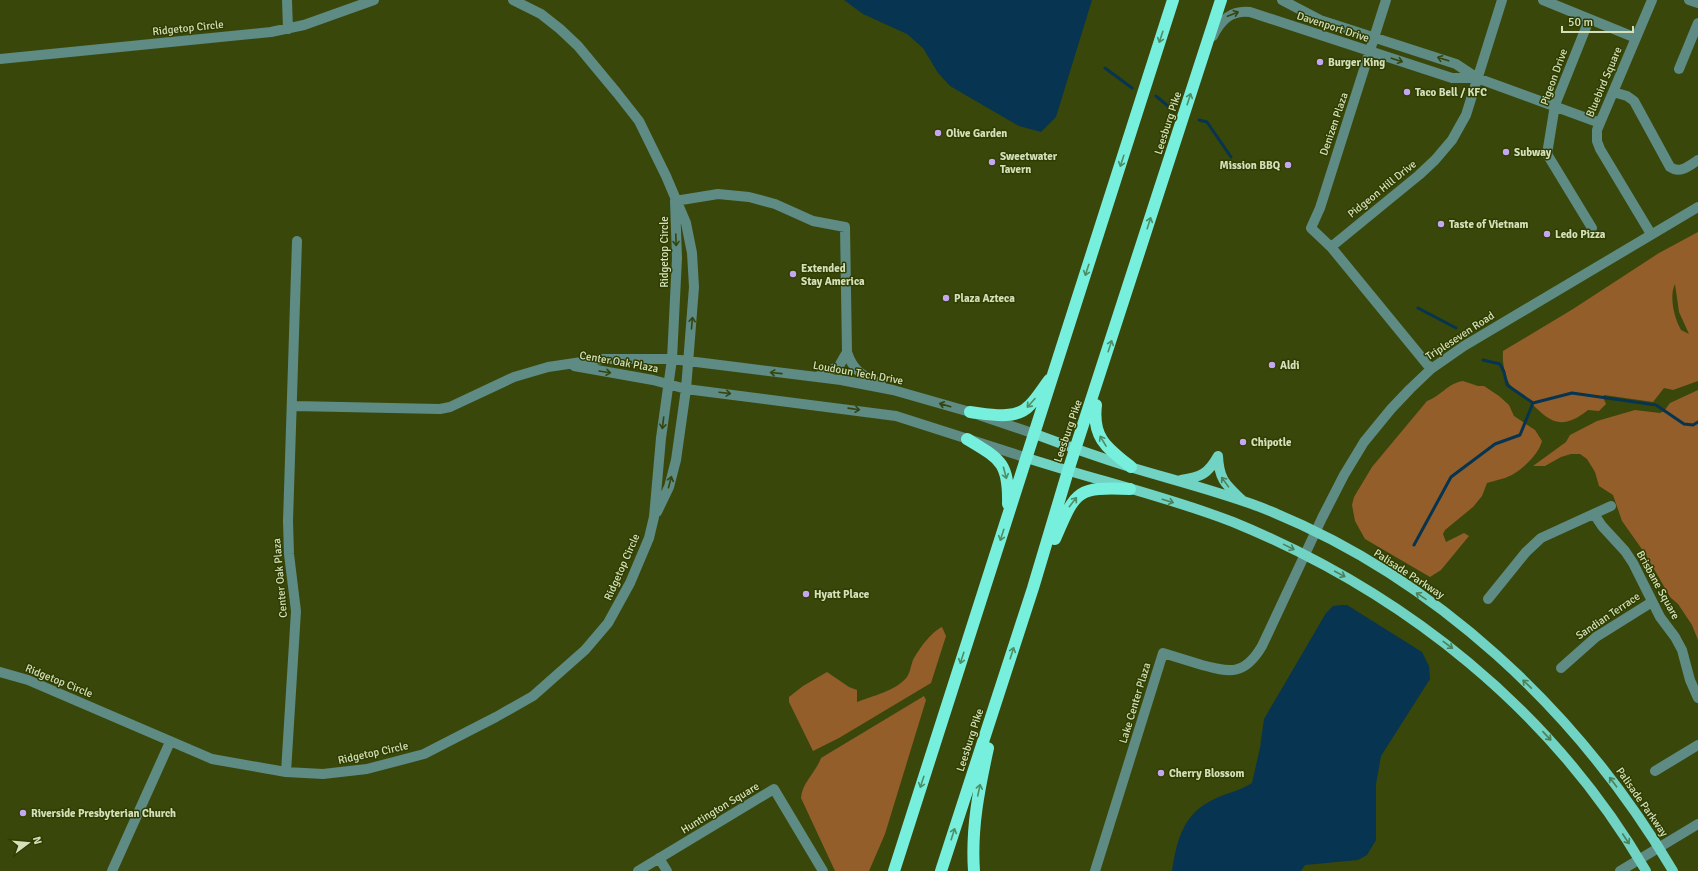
<svg xmlns="http://www.w3.org/2000/svg" width="1698" height="871" viewBox="0 0 1698 871" font-family="Signika,sans-serif">
<rect width="100%" height="100%" fill="#39470a"/>
<path fill="#935e2a" fill-rule="evenodd" d="M 1698,232 L 1698,381 L 1673,390 L 1664,388 L 1653,402 L 1604,395 L 1603,397 L 1606,404 L 1599,411 L 1588,410 C 1557,435 1546,417 1524,396 C 1520,393 1515,391 1512,387 C 1505,379 1502,362 1503,351 L 1573,309 L 1659,253 ZM 1675,284 L 1679,312 L 1689,334 L 1681,330 C 1674,318 1669,296 1675,284 Z
M 1463,381 L 1478,386 L 1484,386 L 1499,396 L 1509,405 L 1514,416 L 1535,430 L 1542,441 C 1539,455 1519,473 1505,478 C 1499,480 1493,481 1487,483 L 1482,496 L 1473,507 L 1445,530 L 1443,534 L 1446,542 L 1464,533 L 1469,536 L 1441,570 L 1430,577 L 1365,539 L 1355,521 L 1352,505 L 1354,497 L 1372,467 L 1427,401 C 1441,396 1448,383 1463,381 Z
M 1698,390 L 1698,640 L 1692,625 L 1678,604 L 1670,597 L 1646,555 L 1622,521 L 1613,495 L 1599,486 L 1595,472 L 1587,459 L 1580,454 L 1571,454 L 1561,457 L 1545,466 L 1533,466 L 1566,442 L 1570,435 L 1597,421 L 1635,410 L 1660,413 L 1664,411 L 1670,403 Z
M 942,627 L 946,636 L 931,683 L 839,738 L 813,751 L 789,702 L 789,697 L 803,686 L 827,672 L 849,687 L 857,690 L 857,702 C 872,696 896,691 907,677 C 910,673 911,665 913,660 C 919,649 931,632 942,627 Z
M 924,696 L 926,700 L 885,834 L 869,871 L 835,871 L 801,798 C 802,783 816,772 821,758 Z"/>
<path fill="#073450" d="M 844,0 L 1092,0 L 1056,117 L 1041,132 L 1019,126 L 950,86 L 938,73 L 923,48 L 907,34 L 863,14 Z
M 1341,605 L 1347,605 L 1422,652 L 1429,666 L 1430,679 L 1381,756 L 1376,784 L 1376,840 L 1367,855 L 1358,860 L 1305,865 L 1301,871 L 1172,871 C 1176,845 1182,817 1207,803 C 1221,794 1238,792 1252,783 L 1260,748 L 1264,719 L 1326,613 L 1333,606 Z"/>
<g fill="none" stroke-linecap="round" stroke-linejoin="round">
<path stroke="#073450" stroke-width="3" d="M 1105,68 L 1132,88
M 1156,96 L 1174,111
M 1199,120 L 1207,122 L 1231,157
M 1418,308 L 1456,328
M 1483,360 L 1500,364 L 1504,372 L 1507,385 L 1533,403 L 1572,393 L 1656,405 L 1684,424 L 1693,425 L 1698,422
M 1414,545 L 1451,477 L 1495,444 L 1520,435 L 1533,403"/>
<path stroke="#5e8b83" stroke-width="10" d="M 287,0 L 288,29
M 513,0 L 541,14 L 560,29 L 578,46 L 617,93 L 639,121 L 666,176 L 686,223 L 692,253 L 694,287 L 686,389 L 676,460 L 669,487 L 657,512
M 1282,0 L 1320,20 L 1456,64 L 1477,78 L 1600,123
M 1543,0 L 1636,38
M 1689,0 L 1698,3
M 1589,20 L 1555,105 L 1547,154 L 1592,228
M 1213,36 C 1221,20 1231,10 1250,12 L 1452,78 L 1477,78
M 0,59 L 271,32 L 304,25 L 374,0
M 1679,69 L 1698,23
M 1613,92 L 1627,96 L 1634,101 L 1670,167 C 1680,174 1689,166 1698,160
M 675,201 L 718,194 L 749,197 L 775,204 L 813,221 L 845,227 L 847,352 C 854,373 863,375 881,384
M 1651,234 L 1600,149 L 1597,141 L 1597,130 L 1652,0
M 1331,247 L 1311,228 L 1320,208 L 1386,0
M 574,366 L 653,380 L 686,389 L 896,416 L 1027,458
M 1431,369 L 1331,247 L 1419,175 L 1435,160 L 1452,140 L 1466,115 L 1502,0
M 819,376 L 839,366 L 847,352
M 293,406 L 440,409 L 450,407 L 514,377 L 548,367 L 602,359 L 672,359 L 841,380 L 893,390 L 970,412 L 1035,434
M 1594,514 L 1602,526 L 1625,551 L 1633,563 L 1660,617 L 1675,637 L 1682,650 L 1690,680 L 1698,698
M 1488,599 L 1526,552 L 1541,538 L 1611,506
M 1561,668 L 1596,637 L 1652,602
M 0,672 L 28,680 L 212,759 L 286,772 L 323,774 L 367,769 L 424,754 L 496,717 L 533,696 L 585,650 L 608,623 L 630,583 L 649,538 L 654,517 L 661,438 L 672,359 L 677,258 L 675,201
M 1655,771 L 1698,745
M 286,772 L 296,611 L 289,554 L 288,521 L 297,241
M 659,858 L 667,871
M 112,871 L 170,742
M 638,871 L 774,789 L 823,871
M 1095,871 L 1163,653 C 1176,657 1189,661 1202,665 C 1231,673 1245,675 1262,646 L 1322,518 L 1344,475 L 1364,442 L 1391,409 L 1410,389 L 1431,369 L 1464,346 L 1698,207
M 1620,871 L 1698,824"/>
<path stroke="#70d3c3" stroke-width="10" d="M 1035,434 C 1067,446 1098,457 1130,467 C 1173,480 1217,491 1260,507 C 1434,575 1579,712 1673,871
M 1218,456 C 1219,479 1225,484 1241,499
M 1027,458 C 1095,480 1166,496 1233,522 C 1404,592 1552,710 1646,871
M 1181,480 C 1201,477 1208,474 1218,456"/>
<path stroke="#76efdd" stroke-width="12" d="M 1096,405 C 1092,438 1107,448 1131,467
M 970,412 C 988,414 1016,421 1030,405 C 1037,398 1043,388 1049,380
M 967,439 C 1000,459 1009,462 1008,504
M 1055,539 C 1076,490 1076,487 1130,489
M 894,871 L 1173,0
M 941,871 L 1033,588 L 1068,471 L 1221,0
M 974,871 C 971,828 979,789 988,748"/>
</g>
<defs><path id="oneway-shaft" d="M-6 0H5M1.5-3L5.5 0L1.5 3" fill="none" stroke-width="1.6" stroke-linecap="round" stroke-linejoin="round"/></defs>
<g stroke="#34450d">
<use href="#oneway-shaft" transform="translate(1233 14) rotate(-21)"/>
<use href="#oneway-shaft" transform="translate(1443 59) rotate(-162)"/>
<use href="#oneway-shaft" transform="translate(1397 60) rotate(18)"/>
<use href="#oneway-shaft" transform="translate(676 240) rotate(88)"/>
<use href="#oneway-shaft" transform="translate(692 323) rotate(-85)"/>
<use href="#oneway-shaft" transform="translate(605 372) rotate(9)"/>
<use href="#oneway-shaft" transform="translate(776 373) rotate(-174)"/>
<use href="#oneway-shaft" transform="translate(725 393) rotate(7)"/>
<use href="#oneway-shaft" transform="translate(945 405) rotate(-164)"/>
<use href="#oneway-shaft" transform="translate(854 409) rotate(8)"/>
<use href="#oneway-shaft" transform="translate(663 423) rotate(97)"/>
<use href="#oneway-shaft" transform="translate(670 482) rotate(-75)"/>
</g>
<g stroke="#4f8d63">
<use href="#oneway-shaft" transform="translate(1161 37) rotate(108)"/>
<use href="#oneway-shaft" transform="translate(1189 99) rotate(-72)"/>
<use href="#oneway-shaft" transform="translate(1122 161) rotate(108)"/>
<use href="#oneway-shaft" transform="translate(1149 223) rotate(-72)"/>
<use href="#oneway-shaft" transform="translate(1087 270) rotate(108)"/>
<use href="#oneway-shaft" transform="translate(1110 346) rotate(-72)"/>
<use href="#oneway-shaft" transform="translate(1031 403) rotate(132)"/>
<use href="#oneway-shaft" transform="translate(1103 441) rotate(-121)"/>
<use href="#oneway-shaft" transform="translate(1005 473) rotate(75)"/>
<use href="#oneway-shaft" transform="translate(1073 502) rotate(-52)"/>
<use href="#oneway-shaft" transform="translate(1002 535) rotate(108)"/>
<use href="#oneway-shaft" transform="translate(1012 653) rotate(-72)"/>
<use href="#oneway-shaft" transform="translate(962 658) rotate(108)"/>
<use href="#oneway-shaft" transform="translate(922 782) rotate(108)"/>
<use href="#oneway-shaft" transform="translate(979 790) rotate(-78)"/>
<use href="#oneway-shaft" transform="translate(953 834) rotate(-72)"/>
</g>
<g stroke="#4c8058">
<use href="#oneway-shaft" transform="translate(1225 482) rotate(-126)"/>
<use href="#oneway-shaft" transform="translate(1168 501) rotate(17)"/>
<use href="#oneway-shaft" transform="translate(1289 547) rotate(26)"/>
<use href="#oneway-shaft" transform="translate(1340 574) rotate(28)"/>
<use href="#oneway-shaft" transform="translate(1421 596) rotate(-146)"/>
<use href="#oneway-shaft" transform="translate(1448 645) rotate(37)"/>
<use href="#oneway-shaft" transform="translate(1527 684) rotate(-136)"/>
<use href="#oneway-shaft" transform="translate(1547 736) rotate(47)"/>
<use href="#oneway-shaft" transform="translate(1613 782) rotate(-127)"/>
<use href="#oneway-shaft" transform="translate(1626 839) rotate(57)"/>
</g>
<g fill="#c4a7f1" stroke="#2f3d00" stroke-width="1.5">
<circle cx="1320" cy="62" r="4"/>
<circle cx="1407" cy="92" r="4"/>
<circle cx="938" cy="133" r="4"/>
<circle cx="1506" cy="152" r="4"/>
<circle cx="992" cy="162" r="4"/>
<circle cx="1288" cy="165" r="4"/>
<circle cx="1441" cy="224" r="4"/>
<circle cx="1547" cy="234" r="4"/>
<circle cx="793" cy="274" r="4"/>
<circle cx="946" cy="298" r="4"/>
<circle cx="1272" cy="365" r="4"/>
<circle cx="1243" cy="442" r="4"/>
<circle cx="806" cy="594" r="4"/>
<circle cx="1161" cy="773" r="4"/>
<circle cx="23" cy="813" r="4"/>
</g>
<g text-anchor="middle" dominant-baseline="central" stroke-width="3" stroke-linejoin="round" paint-order="stroke">
<g font-size="11" fill="#d4e0ba" stroke="#2f3d00">
<text transform="translate(1333 27) rotate(18)">Davenport Drive</text>
<text transform="translate(188 28) rotate(-6)">Ridgetop Circle</text>
<text transform="translate(1554 77) rotate(-70)">Pigeon Drive</text>
<text transform="translate(1604 82) rotate(-67)">Bluebird Square</text>
<text transform="translate(1168 123) rotate(-72)">Leesburg Pike</text>
<text transform="translate(1334 124) rotate(-71)">Denizen Plaza</text>
<text transform="translate(1382 189) rotate(-39)">Pidgeon Hill Drive</text>
<text transform="translate(664 252) rotate(-90)">Ridgetop Circle</text>
<text transform="translate(1460 336) rotate(-33)">Tripleseven Road</text>
<text transform="translate(619 362) rotate(10)">Center Oak Plaza</text>
<text transform="translate(858 373) rotate(10)">Loudoun Tech Drive</text>
<text transform="translate(1068 431) rotate(-71)">Leesburg Pike</text>
<text transform="translate(622 567) rotate(-66)">Ridgetop Circle</text>
<text transform="translate(1409 574) rotate(33)">Palisade Parkway</text>
<text transform="translate(280 578) rotate(-95)">Center Oak Plaza</text>
<text transform="translate(1658 585) rotate(61)">Brisbane Square</text>
<text transform="translate(1608 616) rotate(-34)">Sandian Terrace</text>
<text transform="translate(59 681) rotate(22)">Ridgetop Circle</text>
<text transform="translate(1135 703) rotate(-73)">Lake Center Plaza</text>
<text transform="translate(970 740) rotate(-72)">Leesburg Pike</text>
<text transform="translate(373 753) rotate(-12)">Ridgetop Circle</text>
<text transform="translate(1642 802) rotate(55)">Palisade Parkway</text>
<text transform="translate(720 808) rotate(-31)">Huntington Square</text>
</g>
<g font-size="11" font-weight="bold" fill="#d4e0ba" stroke="#2f3d00" text-anchor="start">
<text x="1328" y="62">Burger King</text>
<text x="1415" y="92">Taco Bell / KFC</text>
<text x="946" y="133">Olive Garden</text>
<text x="1514" y="152">Subway</text>
<text x="1000" y="156">Sweetwater<tspan x="1000" dy="13">Tavern</tspan></text>
<text x="1280" y="165" text-anchor="end">Mission BBQ</text>
<text x="1449" y="224">Taste of Vietnam</text>
<text x="1555" y="234">Ledo Pizza</text>
<text x="801" y="268">Extended<tspan x="801" dy="13">Stay America</tspan></text>
<text x="954" y="298">Plaza Azteca</text>
<text x="1280" y="365">Aldi</text>
<text x="1251" y="442">Chipotle</text>
<text x="814" y="594">Hyatt Place</text>
<text x="1169" y="773">Cherry Blossom</text>
<text x="31" y="813">Riverside Presbyterian Church</text>
</g>
</g>
<g transform="translate(28 843) rotate(74)" stroke="#2f3d00" stroke-width="3" paint-order="stroke">
<path d="M0-3L7 15L0 10L-7 15Z" fill="#d4e0ba"/>
<text y="-6" font-size="11" font-weight="bold" text-anchor="middle" fill="#d4e0ba">N</text>
</g>
<path d="M1562 26v6h71v-6" fill="none" stroke="#d4e0ba" stroke-width="2"/>
<text x="1568" y="26" font-size="12" fill="#d4e0ba" stroke="#2f3d00" stroke-width="3" paint-order="stroke">50 m</text>
</svg>
